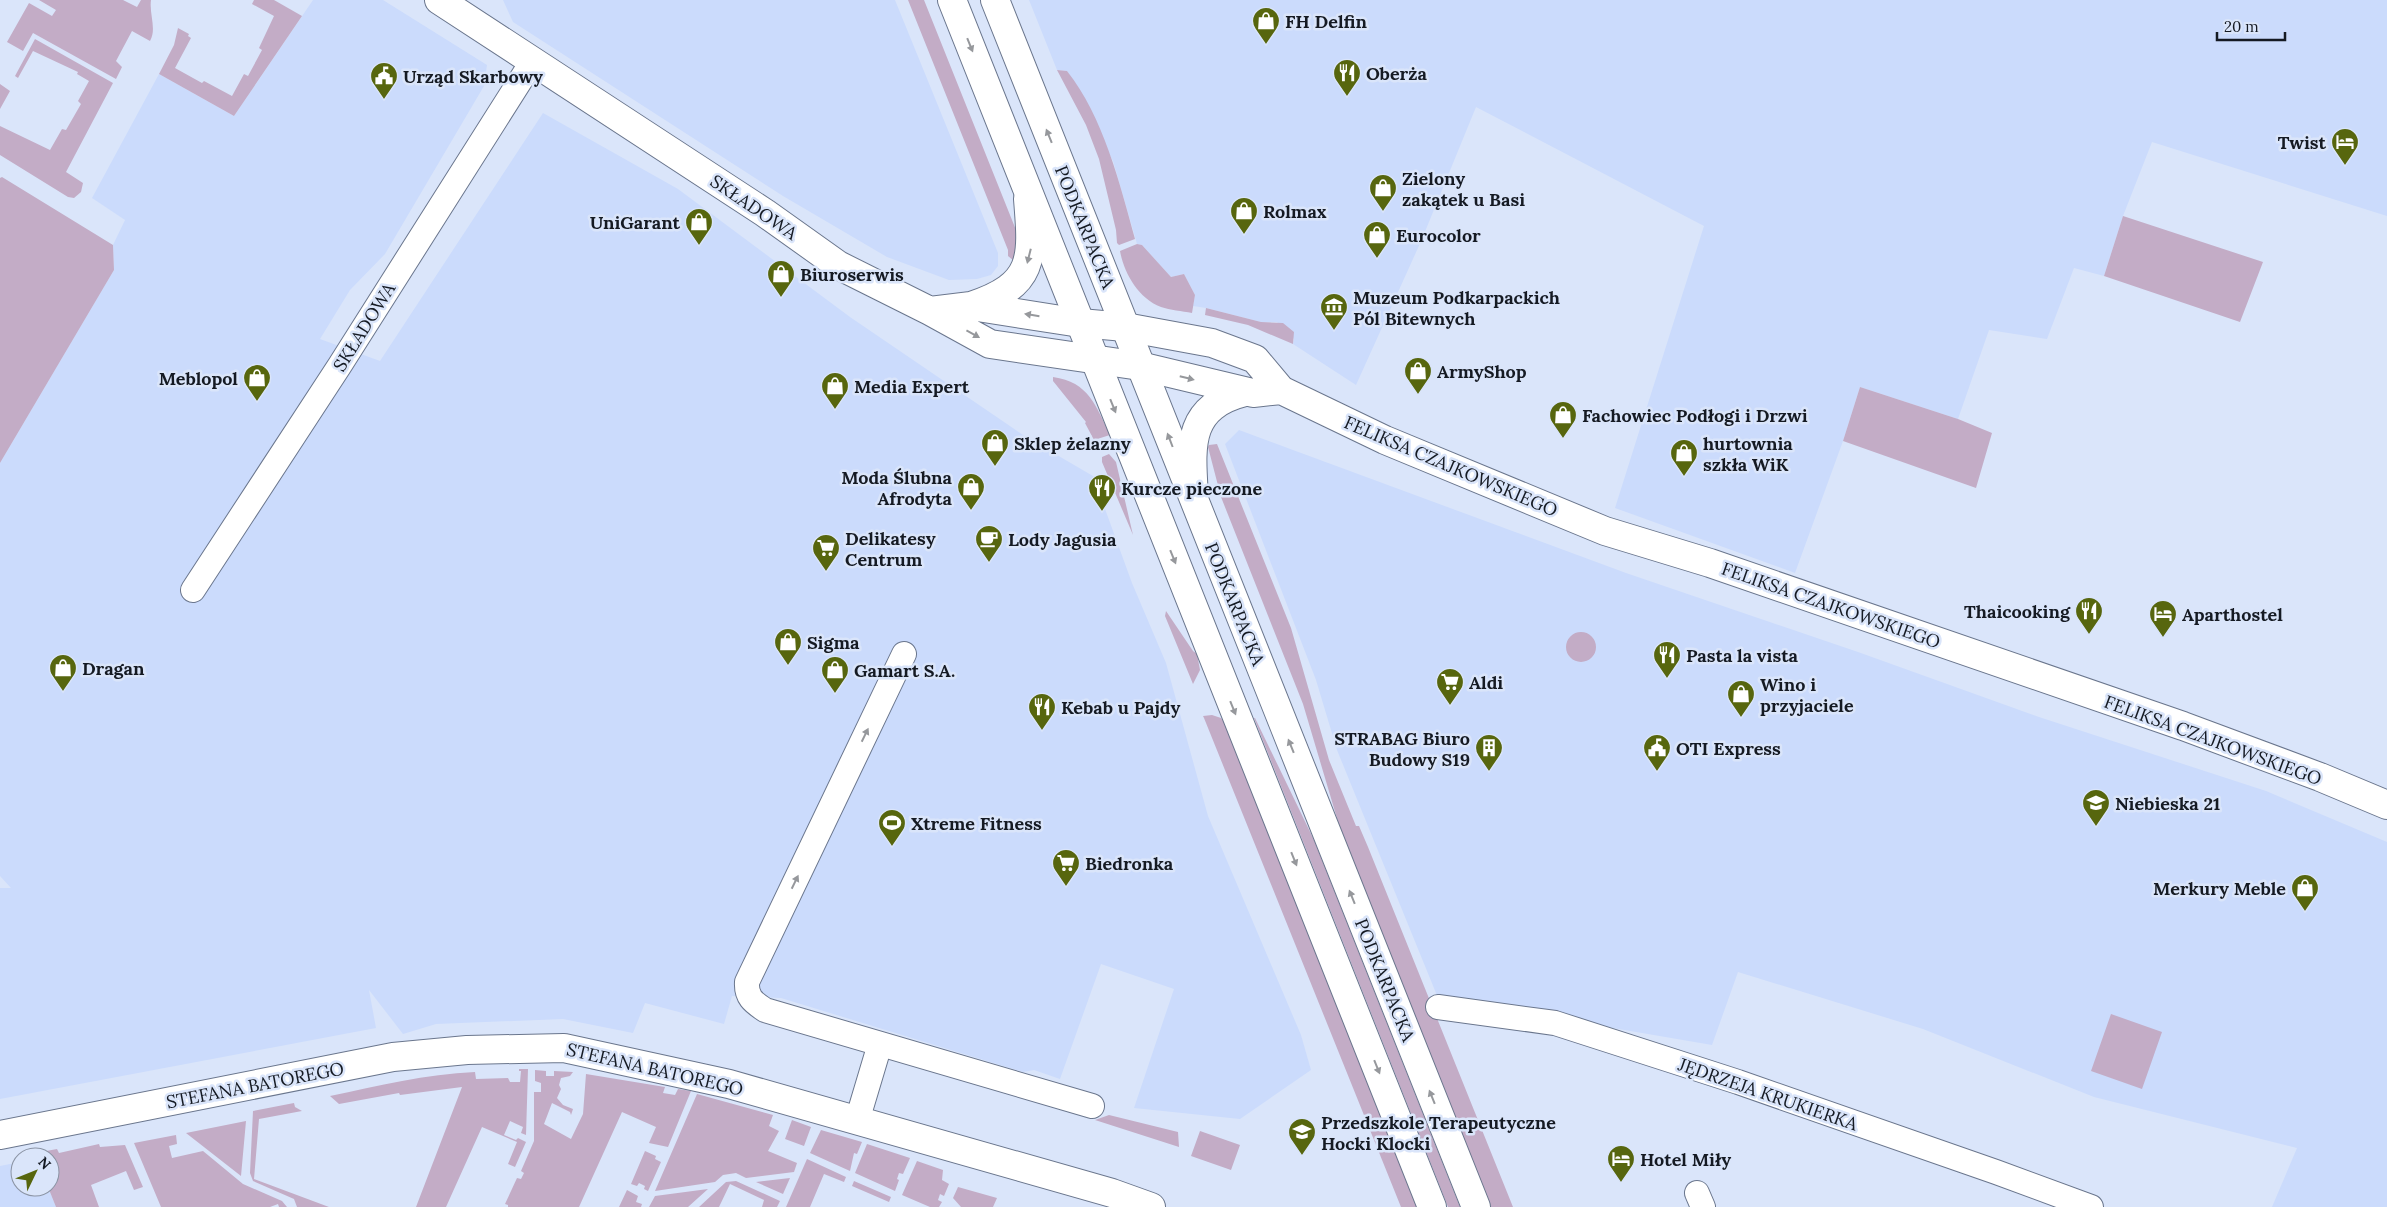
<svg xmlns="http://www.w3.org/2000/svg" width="2387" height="1207" viewBox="0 0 2387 1207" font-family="Lora,serif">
<rect width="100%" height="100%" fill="#dae5fa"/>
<path fill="#cbdbfc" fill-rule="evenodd" d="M 313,0 L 383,0 L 487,65 L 484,86 L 385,254 L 350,290 L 320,339 L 380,361 L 543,113 L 678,189 L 850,317 L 1026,437 L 1093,476 L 1132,583 L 1166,663 L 1208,816 L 1301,1035 L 1311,1070 L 1240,1119 L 1134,1108 L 1174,989 L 1101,964 L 1060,1079 L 1034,1070 L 1023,1072 L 781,998 L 732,996 L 724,1024 L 645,1003 L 633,1033 L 563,1019 L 436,1024 L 403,1034 L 369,990 L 376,1028 L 0,1099 L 0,888 L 11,888 L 0,876 L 0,463 L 114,270 L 113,245 L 125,220 L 92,198 L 159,74 L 234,116 ZM 869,708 L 870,708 L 734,991 L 741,968 Z
M 503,0 L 895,0 L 998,253 L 998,266 L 991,275 L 977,279 L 949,280 L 887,257 L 783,196 L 513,22 Z
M 1029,0 L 2387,0 L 2387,216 L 2152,142 L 2123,216 L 2104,276 L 2074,268 L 2047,339 L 1989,330 L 1958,419 L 1860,387 L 1843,441 L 1795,573 L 1615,508 L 1704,226 L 1476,107 L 1422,239 L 1356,385 L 1293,344 L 1294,339 L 1277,322 L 1261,322 L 1206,308 L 1193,306 L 1195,295 L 1184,274 L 1171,277 L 1142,245 L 1137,244 L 1113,161 L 1067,71 L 1057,70 Z
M 1239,430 L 1626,573 L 1858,652 L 2039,717 L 2266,791 L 2387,842 L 2387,1207 L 2272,1207 L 2297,1148 L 2094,1097 L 1923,1029 L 1738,972 L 1712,1045 L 1438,998 L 1337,750 L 1316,680 L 1225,444 Z
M 20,1162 L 20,1187 L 48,1187 L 56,1207 L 0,1207 L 0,1166 Z"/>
<path fill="#c3acc6" d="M 39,0 L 123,0 L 137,7 L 141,0 L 151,0 C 149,14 157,29 150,41 L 132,31 L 116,61 L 122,67 L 116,79 L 33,33 L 23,51 L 7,42 L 29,3 L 52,16 L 56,10 Z
M 254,0 L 274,0 L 302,16 L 234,116 L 159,74 L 174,45 L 178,28 L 189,34 L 188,36 L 191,38 L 175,68 L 202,83 L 204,81 L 232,96 L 244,74 L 248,76 L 262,50 L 259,48 L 274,16 L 252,4 Z
M 908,0 L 924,0 L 1016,230 L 1018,247 L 1014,261 L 1008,256 L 1008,250 Z
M 35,39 L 113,83 L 66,172 L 83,183 L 81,192 L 74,198 L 68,197 L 0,155 L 0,126 L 50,150 L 62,129 L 66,130 L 81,104 L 78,101 L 89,81 L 77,74 L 78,72 L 33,51 L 18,78 L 15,76 Z
M 1057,70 L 1067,71 C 1103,116 1120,184 1135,239 L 1119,245 L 1117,243 L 1116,230 L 1099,159 L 1086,125 Z
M 0,84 L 10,91 L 0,109 Z
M 2,177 L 113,245 L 114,270 L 0,463 L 0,178 Z
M 2123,216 L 2263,262 L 2240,322 L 2104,276 Z
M 1137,244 L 1142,245 L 1171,277 L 1184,274 L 1195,295 L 1192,313 C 1182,311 1170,310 1161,307 C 1138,298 1124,273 1120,251 Z
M 1206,308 L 1261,322 L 1283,323 L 1294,332 L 1293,344 L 1248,325 L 1205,315 Z
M 1053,377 C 1089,382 1096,406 1110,435 L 1094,440 L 1085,423 L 1086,422 L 1053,381 Z
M 1860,387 L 1958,419 L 1992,433 L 1976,488 L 1843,441 Z
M 1217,444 L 1291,628 L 1329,760 L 1356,826 L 1359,826 L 1368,847 L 1513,1207 L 1491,1207 L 1339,825 L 1303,704 L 1221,497 L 1208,447 L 1209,445 Z
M 1109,454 L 1116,462 L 1133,535 L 1102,462 L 1102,457 Z
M 1166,611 L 1193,651 L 1197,654 L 1200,670 L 1193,684 L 1165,616 Z
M1566 647a15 15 0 1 1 30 0a15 15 0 1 1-30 0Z
M 1212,715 L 1221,718 L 1225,723 L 1417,1207 L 1401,1207 L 1204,718 L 1203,716 Z
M 1254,718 L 1255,718 L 1314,840 L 1460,1207 L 1448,1207 Z
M 2111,1014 L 2162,1032 L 2142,1089 L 2091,1071 Z
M 519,1069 L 528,1069 L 526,1135 L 521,1133 L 523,1127 L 510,1121 L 504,1135 L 516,1140 L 518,1138 L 526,1142 L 515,1167 L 508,1164 L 517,1142 L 482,1127 L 446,1207 L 416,1207 L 462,1087 L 400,1095 L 399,1093 L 339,1104 L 330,1096 C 378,1086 426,1074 475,1072 L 476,1079 L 508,1078 L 510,1082 L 520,1082 L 521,1071 L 519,1071 Z
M 535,1070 L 546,1071 L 546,1076 L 554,1076 L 554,1071 L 573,1072 L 570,1076 L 561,1078 L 559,1085 L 561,1089 L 557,1098 L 563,1105 L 573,1109 L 571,1115 L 570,1112 L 552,1103 L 544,1124 L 571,1139 L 583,1114 L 586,1074 L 665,1087 L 663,1093 L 675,1095 L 678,1089 L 691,1091 L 668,1147 L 649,1143 L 656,1127 L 622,1112 L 579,1207 L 508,1207 L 508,1205 L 505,1204 L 517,1178 L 521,1179 L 524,1173 L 521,1171 L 534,1141 L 534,1092 L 541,1092 L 541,1083 L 535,1081 Z
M 697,1094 L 773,1115 L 769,1126 L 779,1131 L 768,1151 L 797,1163 L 794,1172 L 746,1178 L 736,1173 L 723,1175 L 715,1182 L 655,1191 Z
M 294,1103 L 295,1107 L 302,1111 L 259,1119 L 254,1179 L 329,1207 L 297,1207 L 294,1199 L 253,1181 L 250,1173 L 253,1111 Z
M 1109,1115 L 1178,1132 L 1179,1147 L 1095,1120 Z
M 792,1120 L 811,1127 L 804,1146 L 785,1139 Z
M 246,1121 L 241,1176 L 186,1133 Z
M 821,1130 L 862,1142 L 857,1154 L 854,1153 L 850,1171 L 810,1153 Z
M 1200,1131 L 1240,1145 L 1231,1170 L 1191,1156 Z
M 176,1135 L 177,1144 L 169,1146 L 172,1158 L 203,1151 L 243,1184 L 282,1201 L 287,1207 L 279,1207 L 278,1204 L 270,1207 L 161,1207 L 134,1143 Z
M 99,1144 L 100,1147 L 125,1145 L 143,1187 L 134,1190 L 126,1171 L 91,1185 L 99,1207 L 56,1207 L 48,1187 L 50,1187 L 50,1157 L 30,1157 L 30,1154 L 57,1149 L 59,1153 Z
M 867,1144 L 910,1158 L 903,1174 L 899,1173 L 897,1179 L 899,1180 L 895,1191 L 855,1173 Z
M 645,1151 L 656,1156 L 655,1159 L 661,1162 L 648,1191 L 644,1189 L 645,1186 L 639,1183 L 637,1186 L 631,1184 Z
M 807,1159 L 846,1177 L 844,1182 L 824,1174 L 810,1207 L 786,1207 Z
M 917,1161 L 943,1170 L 942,1180 L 949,1184 L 944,1196 L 940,1194 L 938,1200 L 942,1202 L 939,1207 L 930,1207 L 902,1195 Z
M 790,1178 L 783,1194 L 756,1182 Z
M 736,1181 L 780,1201 L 777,1207 L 762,1207 L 764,1200 L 730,1184 L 719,1207 L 699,1207 L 726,1182 Z
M 854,1181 L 891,1197 L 889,1202 L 852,1186 Z
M 958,1187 L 997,1198 L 993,1207 L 961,1207 L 953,1198 Z
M 708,1189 L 688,1207 L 649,1207 L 655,1196 Z
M 627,1190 L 638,1196 L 636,1202 L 642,1204 L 641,1207 L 619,1207 Z"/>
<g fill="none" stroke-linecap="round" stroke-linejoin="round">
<defs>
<path id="minor" d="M 193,590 L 340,365 L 532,62
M 904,654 L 747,982 C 746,997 753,1002 765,1010 L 1092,1106
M 1438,1007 L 1555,1023 L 1738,1082 L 1996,1172 L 2091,1207
M 857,1121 L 880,1044
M 1697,1193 L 1703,1207"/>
<path id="tertiary" d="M 439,0 L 765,213 L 838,265 L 930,311 L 990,344 L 1140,366 L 1253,393 L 1281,390
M 971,306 C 1035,285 1033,259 1028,199
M 930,311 L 971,306 L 1080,323 L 1125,327 L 1212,343 L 1255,359 L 1281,390 L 1385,440 L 1605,531 L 1710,563 L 2183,726 L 2320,777 L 2387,805
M 1194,496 C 1191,446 1186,407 1245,392
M 0,1135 L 393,1057 L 467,1050 L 564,1048 L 729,1084 L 1112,1193 L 1151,1207"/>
<path id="primary" d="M 952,0 L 1432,1207
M 995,0 L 1476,1207"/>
</defs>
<use href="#minor" stroke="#6a768d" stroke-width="26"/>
<use href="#tertiary" stroke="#6a768d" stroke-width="30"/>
<use href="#primary" stroke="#6a768d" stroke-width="30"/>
<use href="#minor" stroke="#fff" stroke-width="24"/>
<use href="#tertiary" stroke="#fff" stroke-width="28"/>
<use href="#primary" stroke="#fff" stroke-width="28"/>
</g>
<defs><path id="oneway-solid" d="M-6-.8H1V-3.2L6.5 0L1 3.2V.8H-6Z" transform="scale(1.25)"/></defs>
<g fill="#96989c">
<use href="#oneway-solid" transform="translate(970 45) rotate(68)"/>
<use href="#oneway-solid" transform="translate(1049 136) rotate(-112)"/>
<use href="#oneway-solid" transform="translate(1029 256) rotate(104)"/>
<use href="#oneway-solid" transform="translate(1032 315) rotate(-171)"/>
<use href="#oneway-solid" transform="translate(973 334) rotate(29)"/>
<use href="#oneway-solid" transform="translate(1187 378) rotate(14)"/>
<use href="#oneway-solid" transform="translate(1113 406) rotate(68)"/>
<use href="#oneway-solid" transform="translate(1170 440) rotate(-111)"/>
<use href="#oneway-solid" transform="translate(1173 557) rotate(68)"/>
<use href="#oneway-solid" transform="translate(1233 708) rotate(68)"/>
<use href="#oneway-solid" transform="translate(865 735) rotate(-64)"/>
<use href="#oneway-solid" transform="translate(1291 746) rotate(-112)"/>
<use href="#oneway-solid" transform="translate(1294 859) rotate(68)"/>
<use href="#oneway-solid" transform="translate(795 882) rotate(-64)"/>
<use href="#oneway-solid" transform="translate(1352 897) rotate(-112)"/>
<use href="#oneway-solid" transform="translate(1377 1067) rotate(68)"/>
<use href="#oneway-solid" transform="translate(1432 1097) rotate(-112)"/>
</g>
<defs>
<symbol id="shop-pin" viewBox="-11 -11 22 30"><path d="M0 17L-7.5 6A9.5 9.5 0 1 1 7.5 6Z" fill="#57660e" stroke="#dae5fa"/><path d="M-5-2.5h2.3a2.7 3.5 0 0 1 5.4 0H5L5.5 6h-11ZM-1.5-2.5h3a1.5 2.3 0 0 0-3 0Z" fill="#fff"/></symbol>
<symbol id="restaurant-pin" viewBox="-11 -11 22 30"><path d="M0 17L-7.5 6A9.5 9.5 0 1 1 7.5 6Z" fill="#57660e" stroke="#dae5fa"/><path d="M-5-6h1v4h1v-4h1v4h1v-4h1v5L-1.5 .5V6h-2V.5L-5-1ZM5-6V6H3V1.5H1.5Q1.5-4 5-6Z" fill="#fff"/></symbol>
<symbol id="civic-pin" viewBox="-11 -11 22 30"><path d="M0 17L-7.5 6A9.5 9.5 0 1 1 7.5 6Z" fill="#57660e" stroke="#dae5fa"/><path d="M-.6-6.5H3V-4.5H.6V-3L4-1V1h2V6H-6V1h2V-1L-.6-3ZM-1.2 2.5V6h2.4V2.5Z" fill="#fff"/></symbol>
<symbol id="hotel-pin" viewBox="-11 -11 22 30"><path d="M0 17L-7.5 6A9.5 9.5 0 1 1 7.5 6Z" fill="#57660e" stroke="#dae5fa"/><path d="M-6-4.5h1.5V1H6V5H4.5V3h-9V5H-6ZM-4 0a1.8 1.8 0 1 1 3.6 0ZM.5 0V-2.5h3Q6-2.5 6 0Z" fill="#fff"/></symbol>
<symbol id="museum-pin" viewBox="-11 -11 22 30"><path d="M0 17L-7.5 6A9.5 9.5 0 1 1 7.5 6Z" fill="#57660e" stroke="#dae5fa"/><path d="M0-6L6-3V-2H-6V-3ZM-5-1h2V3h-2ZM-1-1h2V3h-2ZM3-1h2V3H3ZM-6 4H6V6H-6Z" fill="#fff"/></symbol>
<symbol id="cafe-pin" viewBox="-11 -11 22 30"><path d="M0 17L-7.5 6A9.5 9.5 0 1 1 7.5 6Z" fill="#57660e" stroke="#dae5fa"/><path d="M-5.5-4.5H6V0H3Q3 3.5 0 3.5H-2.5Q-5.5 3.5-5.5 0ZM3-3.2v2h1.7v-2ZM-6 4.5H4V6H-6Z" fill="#fff"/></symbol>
<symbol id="supermarket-pin" viewBox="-11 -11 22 30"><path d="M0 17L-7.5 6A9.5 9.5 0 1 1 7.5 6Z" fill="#57660e" stroke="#dae5fa"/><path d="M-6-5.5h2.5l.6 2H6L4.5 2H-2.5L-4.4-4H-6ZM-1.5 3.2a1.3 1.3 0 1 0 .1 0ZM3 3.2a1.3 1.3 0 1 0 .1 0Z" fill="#fff"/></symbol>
<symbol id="building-pin" viewBox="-11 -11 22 30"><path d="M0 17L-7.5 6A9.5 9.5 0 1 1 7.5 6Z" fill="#57660e" stroke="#dae5fa"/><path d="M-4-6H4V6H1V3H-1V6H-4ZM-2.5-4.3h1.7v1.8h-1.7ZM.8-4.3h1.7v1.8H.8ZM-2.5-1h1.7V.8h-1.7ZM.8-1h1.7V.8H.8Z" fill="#fff"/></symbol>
<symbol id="school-pin" viewBox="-11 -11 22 30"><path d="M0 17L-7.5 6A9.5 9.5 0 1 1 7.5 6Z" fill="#57660e" stroke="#dae5fa"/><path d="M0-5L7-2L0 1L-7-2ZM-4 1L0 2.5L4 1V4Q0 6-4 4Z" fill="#fff"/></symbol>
<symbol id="stadium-pin" viewBox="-11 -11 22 30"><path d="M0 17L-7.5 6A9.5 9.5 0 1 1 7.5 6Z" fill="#57660e" stroke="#dae5fa"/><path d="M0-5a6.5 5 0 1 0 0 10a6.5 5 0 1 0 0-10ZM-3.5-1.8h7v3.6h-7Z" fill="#fff"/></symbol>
</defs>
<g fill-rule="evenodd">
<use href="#shop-pin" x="1250" y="5" width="32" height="43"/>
<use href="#restaurant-pin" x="1331" y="57" width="32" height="43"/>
<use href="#civic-pin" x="368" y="60" width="32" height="43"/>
<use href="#hotel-pin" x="2329" y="126" width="32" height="43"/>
<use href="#shop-pin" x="1367" y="172" width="32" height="43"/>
<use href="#shop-pin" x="1228" y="195" width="32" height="43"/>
<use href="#shop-pin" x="683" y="206" width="32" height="43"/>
<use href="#shop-pin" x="1361" y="219" width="32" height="43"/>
<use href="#shop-pin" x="765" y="258" width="32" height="43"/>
<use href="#museum-pin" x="1318" y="291" width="32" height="43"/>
<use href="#shop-pin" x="1402" y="355" width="32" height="43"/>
<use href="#shop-pin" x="241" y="362" width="32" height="43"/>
<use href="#shop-pin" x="819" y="370" width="32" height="43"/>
<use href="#shop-pin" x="1547" y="399" width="32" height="43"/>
<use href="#shop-pin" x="979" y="427" width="32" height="43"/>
<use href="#shop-pin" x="1668" y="437" width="32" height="43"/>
<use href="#shop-pin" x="955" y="471" width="32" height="43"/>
<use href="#restaurant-pin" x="1086" y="472" width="32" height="43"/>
<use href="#cafe-pin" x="973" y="523" width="32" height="43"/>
<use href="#supermarket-pin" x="810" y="532" width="32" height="43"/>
<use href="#restaurant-pin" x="2073" y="595" width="32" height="43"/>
<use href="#hotel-pin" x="2147" y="598" width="32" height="43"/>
<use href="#shop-pin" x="772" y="626" width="32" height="43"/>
<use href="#restaurant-pin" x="1651" y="639" width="32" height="43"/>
<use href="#shop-pin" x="47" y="652" width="32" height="43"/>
<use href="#shop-pin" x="819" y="654" width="32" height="43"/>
<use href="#supermarket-pin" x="1434" y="666" width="32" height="43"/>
<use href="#shop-pin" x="1725" y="678" width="32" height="43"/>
<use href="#restaurant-pin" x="1026" y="691" width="32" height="43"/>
<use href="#building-pin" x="1473" y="732" width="32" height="43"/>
<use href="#civic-pin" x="1641" y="732" width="32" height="43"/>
<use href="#school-pin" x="2080" y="787" width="32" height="43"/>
<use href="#stadium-pin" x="876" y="807" width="32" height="43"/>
<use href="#supermarket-pin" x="1050" y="847" width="32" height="43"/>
<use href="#shop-pin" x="2289" y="872" width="32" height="43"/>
<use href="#school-pin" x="1286" y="1116" width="32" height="43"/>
<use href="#hotel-pin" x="1605" y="1143" width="32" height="43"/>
</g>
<g text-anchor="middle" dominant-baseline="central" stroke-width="5" stroke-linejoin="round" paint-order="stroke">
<g font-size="18" font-weight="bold" fill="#151a23" stroke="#dae5fa" text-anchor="start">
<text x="1285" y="21">FH Delfin</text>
<text x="1366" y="73">Oberża</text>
<text x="403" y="76">Urząd Skarbowy</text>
<text x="2326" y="142" text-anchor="end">Twist</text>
<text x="1402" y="178">Zielony<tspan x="1402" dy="21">zakątek u Basi</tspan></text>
<text x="1263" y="211">Rolmax</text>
<text x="680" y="222" text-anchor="end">UniGarant</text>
<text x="1396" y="235">Eurocolor</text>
<text x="800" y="274">Biuroserwis</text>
<text x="1353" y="297">Muzeum Podkarpackich<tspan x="1353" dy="21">Pól Bitewnych</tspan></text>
<text x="1437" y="371">ArmyShop</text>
<text x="238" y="378" text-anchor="end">Meblopol</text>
<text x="854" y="386">Media Expert</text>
<text x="1582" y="415">Fachowiec Podłogi i Drzwi</text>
<text x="1014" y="443">Sklep żelazny</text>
<text x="1703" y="443">hurtownia<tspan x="1703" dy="21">szkła WiK</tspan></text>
<text x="952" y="477" text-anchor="end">Moda Ślubna<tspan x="952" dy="21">Afrodyta</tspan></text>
<text x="1121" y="488">Kurcze pieczone</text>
<text x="845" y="538">Delikatesy<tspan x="845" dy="21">Centrum</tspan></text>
<text x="1008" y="539">Lody Jagusia</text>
<text x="2070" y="611" text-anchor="end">Thaicooking</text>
<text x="2182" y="614">Aparthostel</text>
<text x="807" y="642">Sigma</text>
<text x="1686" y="655">Pasta la vista</text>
<text x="82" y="668">Dragan</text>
<text x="854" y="670">Gamart S.A.</text>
<text x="1469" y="682">Aldi</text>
<text x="1760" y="684">Wino i<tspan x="1760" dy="21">przyjaciele</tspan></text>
<text x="1061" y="707">Kebab u Pajdy</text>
<text x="1470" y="738" text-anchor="end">STRABAG Biuro<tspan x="1470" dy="21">Budowy S19</tspan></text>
<text x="1676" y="748">OTI Express</text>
<text x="2115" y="803">Niebieska 21</text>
<text x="911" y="823">Xtreme Fitness</text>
<text x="1085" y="863">Biedronka</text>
<text x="2286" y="888" text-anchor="end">Merkury Meble</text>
<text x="1321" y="1122">Przedszkole Terapeutyczne<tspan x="1321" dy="21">Hocki Klocki</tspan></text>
<text x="1640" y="1159">Hotel Miły</text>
</g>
<g font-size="18" fill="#151a23" stroke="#dae5fa">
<text transform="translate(754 207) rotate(34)">SKŁADOWA</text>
<text transform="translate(1085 227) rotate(68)">PODKARPACKA</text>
<text transform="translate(364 327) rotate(-58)">SKŁADOWA</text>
<text transform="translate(1451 466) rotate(23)">FELIKSA CZAJKOWSKIEGO</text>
<text transform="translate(1235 604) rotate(68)">PODKARPACKA</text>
<text transform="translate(1831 605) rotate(19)">FELIKSA CZAJKOWSKIEGO</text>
<text transform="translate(2213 740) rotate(20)">FELIKSA CZAJKOWSKIEGO</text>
<text transform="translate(1385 980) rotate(68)">PODKARPACKA</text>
<text transform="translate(655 1069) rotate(13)">STEFANA BATOREGO</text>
<text transform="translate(255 1085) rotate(-11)">STEFANA BATOREGO</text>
<text transform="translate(1768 1094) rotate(19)">JĘDRZEJA KRUKIERKA</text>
</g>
</g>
<g transform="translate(35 1172) rotate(47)"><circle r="24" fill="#dae5fa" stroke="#8b94a4"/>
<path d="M0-4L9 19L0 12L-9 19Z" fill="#57660e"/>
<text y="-8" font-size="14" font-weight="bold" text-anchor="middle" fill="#151a23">N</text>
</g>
<path d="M2217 32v8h68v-8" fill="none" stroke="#151a23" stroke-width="2.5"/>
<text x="2224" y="32" font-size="15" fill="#151a23" stroke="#dae5fa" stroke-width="4" paint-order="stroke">20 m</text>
</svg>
